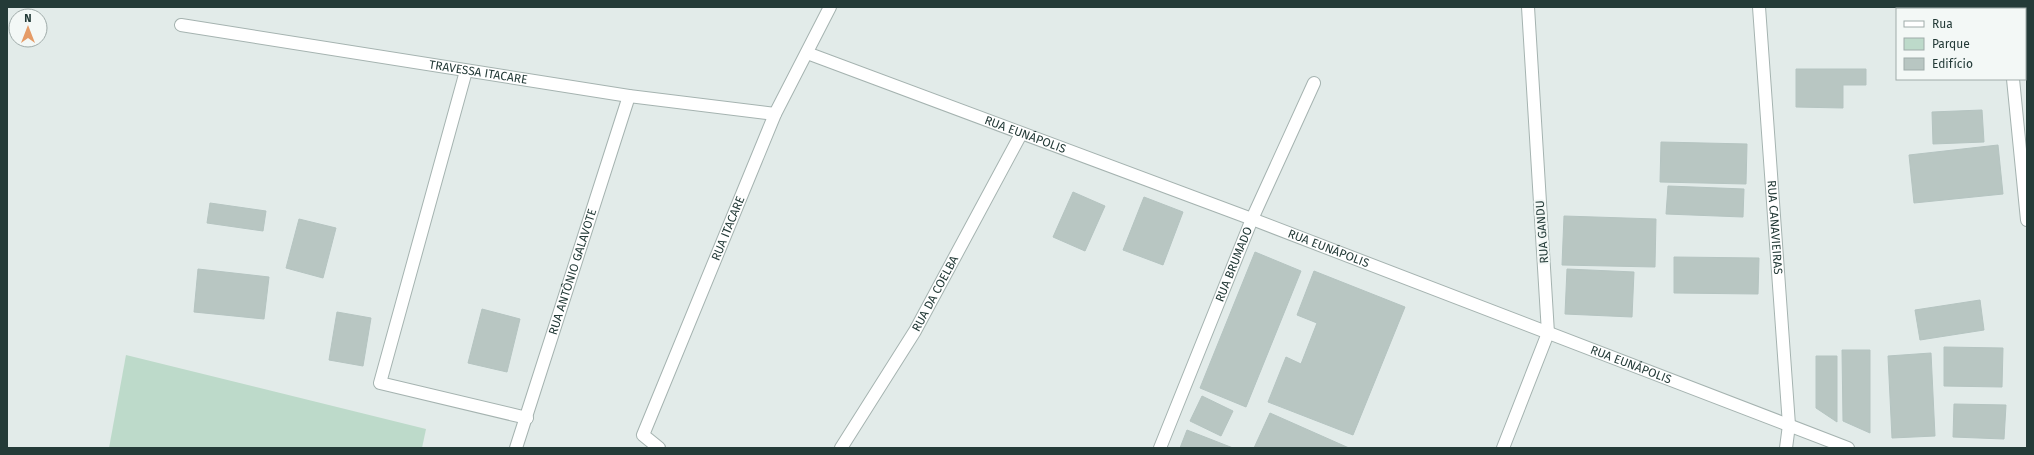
<svg xmlns="http://www.w3.org/2000/svg" width="2034" height="455" viewBox="0 0 2034 455" font-family="'Fira Sans',sans-serif">
<rect width="100%" height="100%" fill="#e2ebe9"/>
<path fill="#bddaca" d="M 126,355 L 426,429 L 422,448 L 109,448 Z"/>
<path fill="#b8c6c2" stroke="#b5c4c1" d="M 1796,69 L 1866,69 L 1866,85 L 1843,85 L 1843,108 L 1796,107 Z
M 1982,110 L 1984,142 L 1933,144 L 1932,112 Z
M 1661,142 L 1747,144 L 1746,184 L 1660,182 Z
M 1998,145 L 2003,194 L 1914,203 L 1909,155 Z
M 1668,186 L 1744,189 L 1743,217 L 1666,214 Z
M 1073,192 L 1105,206 L 1085,251 L 1053,237 Z
M 1144,197 L 1183,212 L 1163,265 L 1123,250 Z
M 210,203 L 266,211 L 263,231 L 207,223 Z
M 1564,216 L 1656,219 L 1655,267 L 1562,265 Z
M 299,219 L 336,228 L 323,278 L 286,268 Z
M 1255,252 L 1301,271 L 1246,407 L 1200,388 Z
M 1674,257 L 1759,258 L 1758,294 L 1674,293 Z
M 198,269 L 269,277 L 264,319 L 194,312 Z
M 1567,269 L 1634,272 L 1632,317 L 1565,314 Z
M 1314,271 L 1405,307 L 1353,435 L 1268,402 L 1286,357 L 1301,364 L 1317,323 L 1297,315 Z
M 1980,300 L 1984,330 L 1920,340 L 1915,310 Z
M 482,309 L 520,319 L 507,372 L 468,363 Z
M 337,312 L 371,318 L 363,366 L 329,360 Z
M 1944,347 L 2003,348 L 2002,387 L 1944,386 Z
M 1842,350 L 1870,350 L 1870,433 L 1843,421 Z
M 1931,353 L 1935,436 L 1892,438 L 1888,356 Z
M 1816,356 L 1837,356 L 1837,422 L 1816,408 Z
M 1202,396 L 1233,411 L 1221,436 L 1190,421 Z
M 1954,404 L 2006,405 L 2004,439 L 1953,437 Z
M 1270,413 L 1349,448 L 1254,448 Z
M 1187,430 L 1233,448 L 1180,448 Z"/>
<g fill="none" stroke-linecap="round" stroke-linejoin="round">
<defs>
<g id="street">
<path id="s1" d="M 1759,7 L 1789,425 L 1786,448"/>
<path d="M 2006,7 L 2006,9"/>
<path id="s2" d="M 181,25 L 629,96 L 775,114"/>
<path id="s3" d="M 807,53 L 1252,219 L 1848,448"/>
<path d="M 466,71 L 380,383 L 527,418"/>
<path d="M 2013,79 L 2027,220"/>
<path id="s4" d="M 516,448 L 629,96"/>
<path id="s5" d="M 659,448 L 643,435 L 775,114 L 830,7"/>
<path id="s6" d="M 841,448 L 915,331 L 1021,134"/>
<path id="s7" d="M 1160,448 L 1252,219 L 1314,83"/>
<path d="M 1503,448 L 1548,333 L 1528,7"/>
</g>
</defs>
<use href="#street" stroke="#a5b3b0" stroke-width="14"/>
<use href="#street" stroke="#fff" stroke-width="12"/>
</g>
<g text-anchor="middle" dominant-baseline="central" stroke-width="4" stroke-linejoin="round" paint-order="stroke">
<g font-size="12" fill="#243b38" stroke="#f3f8f6">
<text stroke="none"><textPath href="#s2" startOffset="301">TRAVESSA ITACARE</textPath></text>
<text stroke="none"><textPath href="#s3" startOffset="233">RUA EUNÁPOLIS</textPath></text>
<text stroke="none"><textPath href="#s5" startOffset="244">RUA ITACARE</textPath></text>
<text stroke="none"><textPath href="#s1" startOffset="221">RUA CANAVIEIRAS</textPath></text>
<text transform="translate(1542 232) rotate(-94)">RUA GANDU</text>
<text stroke="none"><textPath href="#s3" startOffset="557">RUA EUNÁPOLIS</textPath></text>
<text stroke="none"><textPath href="#s7" startOffset="198">RUA BRUMADO</textPath></text>
<text stroke="none"><textPath href="#s4" startOffset="185">RUA ANTÔNIO GALAVOTE</textPath></text>
<text stroke="none"><textPath href="#s6" startOffset="181">RUA DA COELBA</textPath></text>
<text stroke="none"><textPath href="#s3" startOffset="881">RUA EUNÁPOLIS</textPath></text>
</g>
</g>
<rect width="2034" height="455" fill="none" stroke="#243b38" stroke-width="16"/>
<rect x="1896" y="8" width="130" height="72" fill="#f3f8f6" stroke="#a0acaa"/>
<rect x="1904" y="21" width="20" height="6" fill="#ffffff" stroke="#a0acaa"/>
<text x="1932" y="28" font-size="12" fill="#243b38">Rua</text>
<rect x="1904" y="38" width="20" height="12" fill="#bddaca" stroke="#a0acaa"/>
<text x="1932" y="48" font-size="12" fill="#243b38">Parque</text>
<rect x="1904" y="58" width="20" height="12" fill="#b8c6c2" stroke="#a0acaa"/>
<text x="1932" y="68" font-size="12" fill="#243b38">Edifício</text>
<g transform="translate(28 28)"><circle r="19" fill="#f3f8f6" stroke="#a0acaa"/>
<path d="M0-3L7 15L0 10L-7 15Z" fill="#e59b66"/>
<text y="-6" font-size="11" font-weight="bold" text-anchor="middle" fill="#243b38">N</text>
</g>
</svg>
